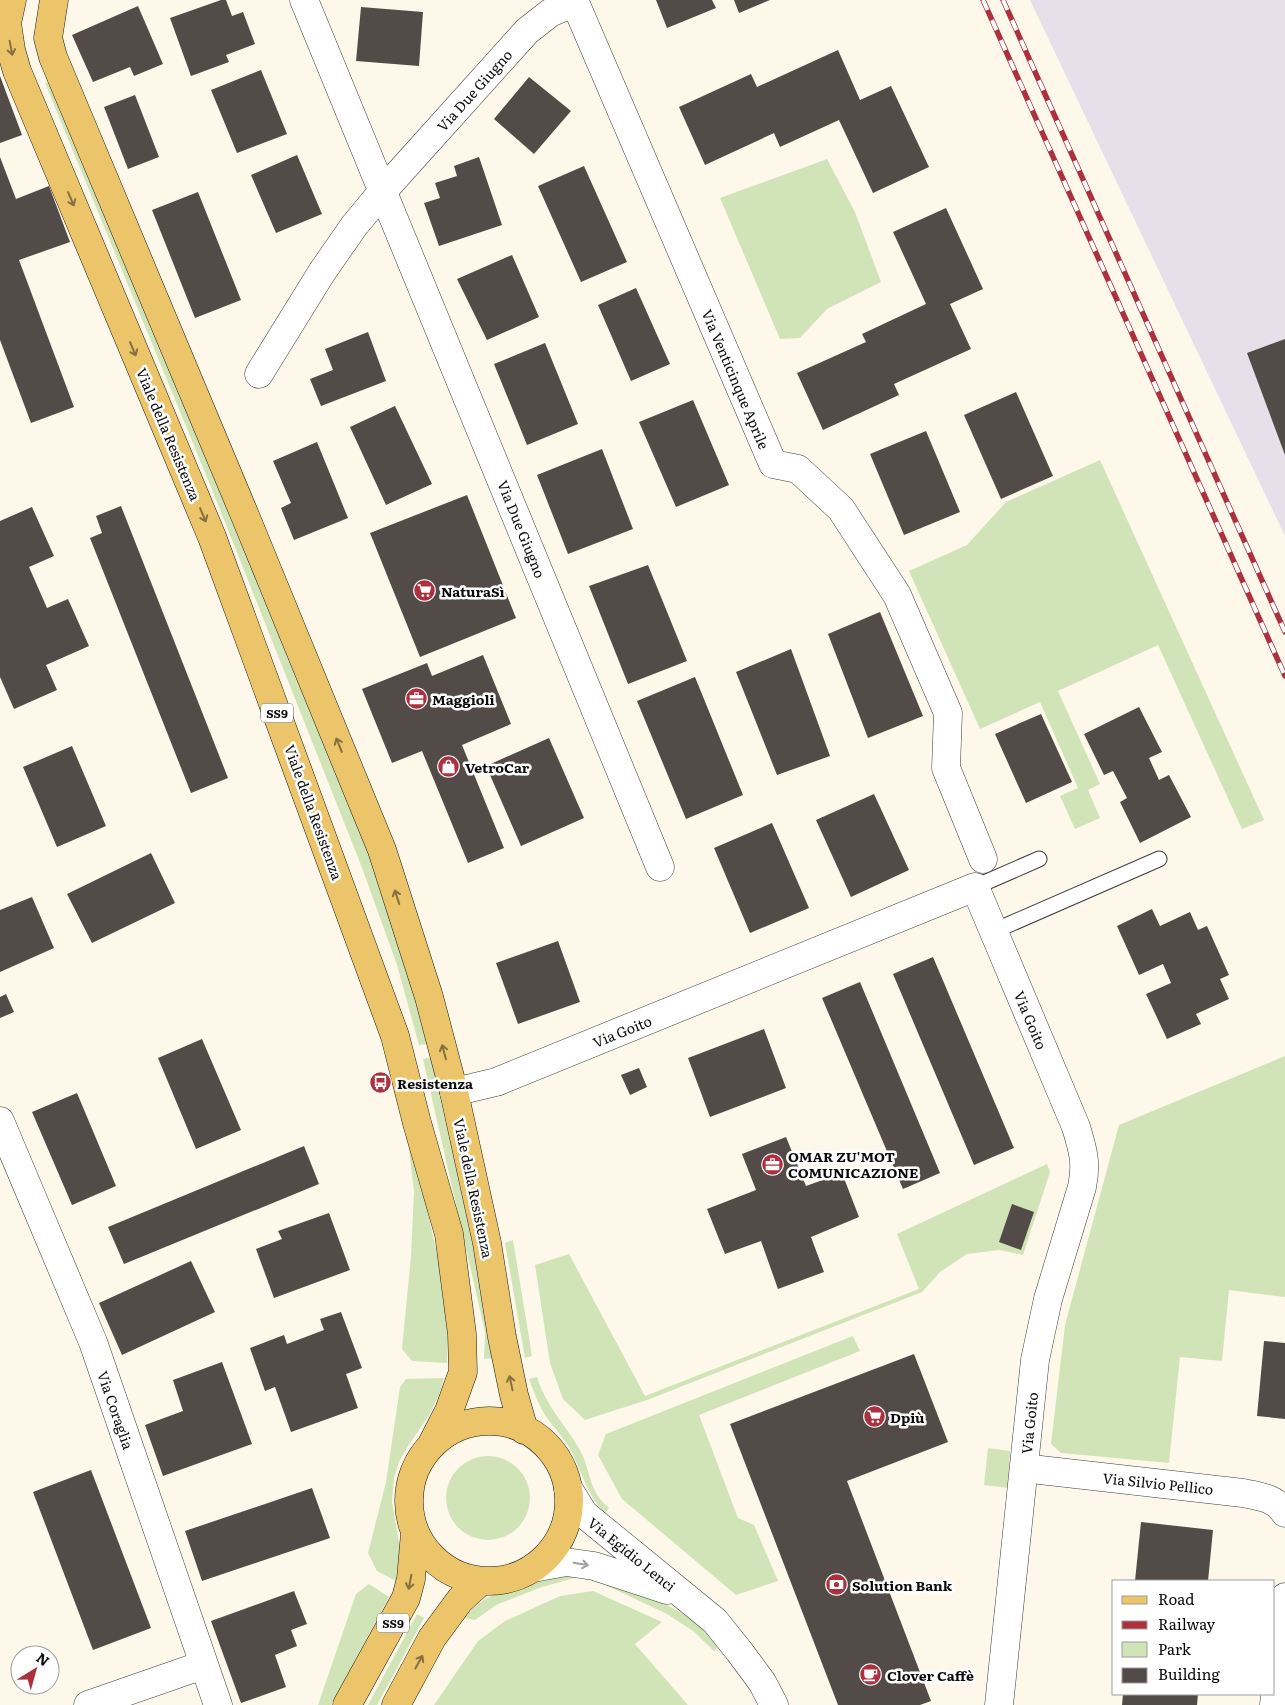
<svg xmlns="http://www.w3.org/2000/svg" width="1285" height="1705" viewBox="0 0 1285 1705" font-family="Literata,serif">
<rect width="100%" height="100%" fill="#fdf8ea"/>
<path fill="#e7dfe9" d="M 1030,0 L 1285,0 L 1285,536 Z"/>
<path fill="#d1e4b7" d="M 52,81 L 220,482 L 371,861 L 404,962 L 427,1044 L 419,1045 L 397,965 L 361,865 L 211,487 L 45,83 Z
M 827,159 L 855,212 L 881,282 L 827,309 L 800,338 L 780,339 L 720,198 Z
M 1100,460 L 1264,820 L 1242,829 L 1158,645 L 1058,691 L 1100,784 L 1088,790 L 1100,818 L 1075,829 L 1060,796 L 1078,788 L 1040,702 L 980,729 L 909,571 L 967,545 L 1006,502 Z
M 1285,1056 L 1285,1297 L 1229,1290 L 1222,1361 L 1180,1357 L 1169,1463 L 1061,1453 L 1051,1444 L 1065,1325 L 1119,1125 Z
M 431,1057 L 474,1249 L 490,1332 L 492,1358 L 484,1359 L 485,1332 L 423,1059 Z
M 408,1143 L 413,1143 L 440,1269 L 448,1329 L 447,1363 L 412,1361 L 402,1349 L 411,1256 L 414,1191 Z
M 1047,1164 L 1050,1172 L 1023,1255 L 999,1250 L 967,1254 L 940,1272 L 922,1292 L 647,1400 L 585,1420 L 563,1399 L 550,1363 L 535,1265 L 569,1254 L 645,1396 L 919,1289 L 897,1234 Z
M 513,1240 L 532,1356 L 525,1358 L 505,1243 Z
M 853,1336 L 860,1351 L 699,1415 L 738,1518 L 754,1525 L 778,1581 L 736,1595 L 622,1499 L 598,1455 L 606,1434 Z
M 537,1377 C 546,1406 565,1424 580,1450 C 588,1464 589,1483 598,1496 C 601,1501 605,1504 609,1508 L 605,1513 C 586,1493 582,1472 570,1449 C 564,1438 554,1428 547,1418 C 539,1406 534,1392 529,1379 Z
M 444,1378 L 439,1395 L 428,1417 L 408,1446 L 399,1462 L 394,1478 L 392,1502 L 400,1548 L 396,1581 L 377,1571 L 368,1553 L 386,1482 L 400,1387 L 406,1379 Z
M 988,1448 L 1010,1451 L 1008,1488 L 984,1485 Z
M446 1498a42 42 0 1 1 84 0a42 42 0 1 1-84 0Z
M 564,1571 L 578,1577 L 542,1587 L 496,1605 L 475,1620 L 464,1618 C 468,1614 472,1609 477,1605 C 496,1589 540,1577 564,1571 Z
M 603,1578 C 631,1588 674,1605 697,1624 C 705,1631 712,1639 719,1646 L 714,1651 L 693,1631 L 667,1614 L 601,1583 Z
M 369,1584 L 389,1597 L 331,1705 L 318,1705 L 356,1594 Z
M 593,1591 L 662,1622 L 635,1644 L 688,1705 L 434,1705 L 478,1641 L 505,1621 L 560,1596 Z
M 417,1614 L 424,1618 L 377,1705 L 368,1705 Z"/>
<path fill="#524b48" d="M 221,0 L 226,0 L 232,16 L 243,12 L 255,44 L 226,55 L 229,62 L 191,76 L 170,18 Z
M 656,0 L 712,0 L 716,8 L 667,28 Z
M 734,0 L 770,0 L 739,13 Z
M 138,6 L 163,64 L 134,76 L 130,67 L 93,82 L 72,35 Z
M 361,7 L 423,12 L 419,66 L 356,61 Z
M 838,50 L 860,100 L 891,86 L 929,167 L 873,193 L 839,120 L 780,147 L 774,133 L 705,165 L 679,107 L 751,74 L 757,87 Z
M 261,70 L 287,134 L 237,153 L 211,90 Z
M 0,76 L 22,135 L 0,143 Z
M 529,77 L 571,111 L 534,154 L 494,119 Z
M 135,95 L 159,157 L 128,169 L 104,107 Z
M 297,155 L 322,214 L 276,233 L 251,175 Z
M 0,157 L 16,199 L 49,186 L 70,242 L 19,260 L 74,407 L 31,423 L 0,340 Z
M 479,157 L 502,225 L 439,246 L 424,203 L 440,198 L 435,183 L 457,176 L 454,166 Z
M 584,166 L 627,262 L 581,282 L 538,186 Z
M 198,192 L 241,300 L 195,318 L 152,210 Z
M 946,208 L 983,289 L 950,304 L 971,349 L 894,384 L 899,395 L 823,430 L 797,373 L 866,342 L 862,334 L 926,304 L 893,232 Z
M 512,255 L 539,317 L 487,340 L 457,279 Z
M 636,288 L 670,364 L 631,381 L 598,305 Z
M 368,332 L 386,381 L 321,406 L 310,379 L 333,370 L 325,349 Z
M 1285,339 L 1285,455 L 1247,353 Z
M 545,343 L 578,424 L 527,445 L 494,364 Z
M 1016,392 L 1053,476 L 1001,499 L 964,415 Z
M 693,400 L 729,485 L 676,507 L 639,422 Z
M 395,406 L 432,484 L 386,505 L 350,427 Z
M 926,431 L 960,512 L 904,535 L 870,454 Z
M 317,442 L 348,518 L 294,540 L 281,508 L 291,503 L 273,461 Z
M 602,449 L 633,529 L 568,554 L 537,475 Z
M 467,495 L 516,618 L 420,657 L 370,533 Z
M 121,506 L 228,778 L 191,793 L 90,538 L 102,533 L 96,516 Z
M 32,507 L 54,556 L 29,567 L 47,608 L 68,599 L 89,646 L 46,665 L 57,690 L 14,709 L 0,677 L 0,521 Z
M 648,565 L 687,661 L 628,684 L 589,586 Z
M 880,612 L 923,716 L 868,738 L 828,634 Z
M 791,649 L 830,756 L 777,775 L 736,672 Z
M 483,655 L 511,724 L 462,745 L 504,848 L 468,863 L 422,751 L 392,763 L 362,689 L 427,663 L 432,676 Z
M 695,677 L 743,795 L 686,819 L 637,701 Z
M 1139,707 L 1162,752 L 1149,758 L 1159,780 L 1169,775 L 1191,817 L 1140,843 L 1120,802 L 1127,798 L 1113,771 L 1104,775 L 1084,734 Z
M 1041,714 L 1072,782 L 1026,803 L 995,734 Z
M 549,738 L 584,818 L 521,846 L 486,766 Z
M 72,746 L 106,826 L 57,847 L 23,767 Z
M 874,794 L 909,870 L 851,897 L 816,820 Z
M 772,823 L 809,908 L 750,933 L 714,848 Z
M 151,853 L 175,903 L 92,943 L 67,894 Z
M 32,897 L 54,948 L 0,972 L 0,910 Z
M 1152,909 L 1160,926 L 1190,912 L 1198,930 L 1207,926 L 1229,975 L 1220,979 L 1229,999 L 1196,1014 L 1201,1024 L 1167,1039 L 1146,994 L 1171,983 L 1163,964 L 1139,975 L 1117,926 Z
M 558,941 L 580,1002 L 518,1024 L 496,963 Z
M 933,957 L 1014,1148 L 974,1165 L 893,974 Z
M 860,982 L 940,1173 L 903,1189 L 822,998 Z
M 6,994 L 14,1012 L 0,1018 L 0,997 Z
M 764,1029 L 786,1088 L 710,1117 L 688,1058 Z
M 202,1039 L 241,1130 L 196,1149 L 158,1058 Z
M 639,1068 L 647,1087 L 630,1095 L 621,1075 Z
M 77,1093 L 116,1186 L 72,1205 L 32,1112 Z
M 786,1137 L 806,1186 L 842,1173 L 859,1217 L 811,1237 L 824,1272 L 778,1289 L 761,1241 L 725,1254 L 707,1209 L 756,1190 L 742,1154 Z
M 304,1146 L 319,1184 L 124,1264 L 108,1227 Z
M 1012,1204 L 1034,1212 L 1021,1250 L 999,1242 Z
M 329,1213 L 350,1270 L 274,1298 L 256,1249 L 282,1239 L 278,1231 Z
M 191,1261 L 215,1312 L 122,1355 L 99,1303 Z
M 341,1312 L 362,1368 L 346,1374 L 358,1408 L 291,1432 L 275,1387 L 265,1391 L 250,1348 L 284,1335 L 287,1344 L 324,1330 L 320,1319 Z
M 1264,1341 L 1285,1343 L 1285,1419 L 1257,1416 Z
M 914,1354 L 948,1442 L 847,1481 L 931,1701 L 920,1705 L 838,1705 L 730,1424 Z
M 222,1362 L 252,1444 L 163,1476 L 145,1425 L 183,1411 L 173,1380 Z
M 91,1470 L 151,1628 L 93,1650 L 33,1492 Z
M 312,1488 L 330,1538 L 202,1581 L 185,1531 Z
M 1141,1522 L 1213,1530 L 1208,1581 L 1135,1581 Z
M 294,1591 L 307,1624 L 291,1630 L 297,1646 L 275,1655 L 286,1687 L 241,1703 L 211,1621 Z
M 1123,1694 L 1198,1694 L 1197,1705 L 1122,1705 Z"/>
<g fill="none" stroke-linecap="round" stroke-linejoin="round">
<defs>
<path id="service" d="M 975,887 L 1039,859
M 994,931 L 1159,859"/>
<path id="minor" d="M 304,0 L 660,867
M 574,0 L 773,464 L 798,469 L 841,509 L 897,595 L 948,713 L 946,768 L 983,859
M 259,374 L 322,272 L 354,226 L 383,191 L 527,31 L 550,13 L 575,2
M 454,1092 L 496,1082 L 975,887 L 1076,1127 C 1083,1150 1087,1163 1082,1187 L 1048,1299 L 1035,1360 L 999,1705
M 0,1121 L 93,1342 L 218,1705
M 1025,1467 L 1040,1470 L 1243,1493 C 1259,1496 1276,1498 1285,1513
M 568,1488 L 584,1514 L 715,1621 L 739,1651 L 762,1682 L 774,1705
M 533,1568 L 566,1562 L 594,1566 L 667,1590
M 88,1705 L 203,1665
M 1274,1705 L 1285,1597"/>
<path id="primary" d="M 12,0 L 7,23 L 11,50 L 17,71 L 212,537 L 395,1036 L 417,1123 L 449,1234 L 462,1334 L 463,1372 L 449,1411 L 432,1444
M 54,0 L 48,38 L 53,57 L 246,518 L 382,850 L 429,997 L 454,1092 L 487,1243 L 502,1337 L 514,1395 L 524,1430
M409 1501a80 80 0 1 1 160 0a80 80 0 1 1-160 0Z
M 347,1705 L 406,1598 L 411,1579 L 415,1533
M 396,1705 L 432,1638 L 460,1600 L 481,1581"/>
</defs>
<use href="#service" stroke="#3d3d3d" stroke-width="17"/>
<use href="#minor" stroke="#3d3d3d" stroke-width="29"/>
<use href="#primary" stroke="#1b1b1b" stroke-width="29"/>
<use href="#service" stroke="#fff" stroke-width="15"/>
<use href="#minor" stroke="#fff" stroke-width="28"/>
<use href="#primary" stroke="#ecc46a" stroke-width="28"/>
<defs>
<path id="rail" d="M 983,0 L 1285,676
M 1003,0 L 1285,632"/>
</defs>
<use href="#rail" stroke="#ad303e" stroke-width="5.5"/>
<use href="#rail" stroke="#fff" stroke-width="4" stroke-dasharray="11" stroke-linecap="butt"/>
</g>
<defs><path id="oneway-shaft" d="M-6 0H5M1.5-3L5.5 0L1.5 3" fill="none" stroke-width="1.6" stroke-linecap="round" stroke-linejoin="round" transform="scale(1.25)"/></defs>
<g stroke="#86703f">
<use href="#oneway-shaft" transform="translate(11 48) rotate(79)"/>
<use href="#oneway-shaft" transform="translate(71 199) rotate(67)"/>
<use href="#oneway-shaft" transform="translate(133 349) rotate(67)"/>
<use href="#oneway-shaft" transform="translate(203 515) rotate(67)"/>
<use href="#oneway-shaft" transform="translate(339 745) rotate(-112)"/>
<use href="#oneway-shaft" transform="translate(397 897) rotate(-108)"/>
<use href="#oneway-shaft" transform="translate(444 1052) rotate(-105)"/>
<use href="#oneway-shaft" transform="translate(511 1383) rotate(-102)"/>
<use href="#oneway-shaft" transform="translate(410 1582) rotate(101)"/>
<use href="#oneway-shaft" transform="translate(419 1662) rotate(-61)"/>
</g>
<use stroke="#9d9d9d" href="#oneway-shaft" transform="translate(581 1564) rotate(10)"/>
<defs>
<symbol id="supermarket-disc" viewBox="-11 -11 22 22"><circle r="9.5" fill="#ad303e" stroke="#fff"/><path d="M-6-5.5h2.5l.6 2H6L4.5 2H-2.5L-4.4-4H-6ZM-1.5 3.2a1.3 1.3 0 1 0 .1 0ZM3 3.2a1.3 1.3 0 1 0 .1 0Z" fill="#fff"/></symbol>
<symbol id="office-disc" viewBox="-11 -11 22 22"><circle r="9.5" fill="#ad303e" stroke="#fff"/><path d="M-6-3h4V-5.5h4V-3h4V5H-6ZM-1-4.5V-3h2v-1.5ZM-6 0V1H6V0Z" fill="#fff"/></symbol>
<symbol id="shop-disc" viewBox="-11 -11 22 22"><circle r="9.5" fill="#ad303e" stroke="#fff"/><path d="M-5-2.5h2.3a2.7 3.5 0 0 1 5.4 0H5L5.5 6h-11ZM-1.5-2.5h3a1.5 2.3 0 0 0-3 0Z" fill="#fff"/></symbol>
<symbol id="bus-disc" viewBox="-11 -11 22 22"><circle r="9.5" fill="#ad303e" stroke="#fff"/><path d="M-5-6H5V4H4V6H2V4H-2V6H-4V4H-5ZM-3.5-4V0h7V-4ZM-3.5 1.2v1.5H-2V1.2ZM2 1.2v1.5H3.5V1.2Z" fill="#fff"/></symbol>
<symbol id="bank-disc" viewBox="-11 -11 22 22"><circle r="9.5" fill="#ad303e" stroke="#fff"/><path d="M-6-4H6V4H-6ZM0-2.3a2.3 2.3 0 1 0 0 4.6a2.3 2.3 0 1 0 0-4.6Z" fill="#fff"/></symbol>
<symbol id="cafe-disc" viewBox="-11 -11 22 22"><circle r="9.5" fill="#ad303e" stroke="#fff"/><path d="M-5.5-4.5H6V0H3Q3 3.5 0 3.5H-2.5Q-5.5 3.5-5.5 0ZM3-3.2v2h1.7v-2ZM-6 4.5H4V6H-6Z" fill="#fff"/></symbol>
</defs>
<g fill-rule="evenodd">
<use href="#supermarket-disc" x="412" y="578" width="25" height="25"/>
<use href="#office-disc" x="404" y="686" width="25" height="25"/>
<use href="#shop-disc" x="436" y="754" width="25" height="25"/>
<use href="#bus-disc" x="368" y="1070" width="25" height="25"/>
<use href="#office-disc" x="760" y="1152" width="25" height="25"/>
<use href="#supermarket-disc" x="862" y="1404" width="25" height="25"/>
<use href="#bank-disc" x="824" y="1572" width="25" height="25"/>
<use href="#cafe-disc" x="858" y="1662" width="25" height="25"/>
</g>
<g text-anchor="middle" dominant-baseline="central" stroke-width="5" stroke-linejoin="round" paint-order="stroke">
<g fill="#fff" stroke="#545454" stroke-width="1">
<rect x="261" y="703.5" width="32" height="19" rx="4"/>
<rect x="377" y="1613.5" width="32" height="19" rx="4"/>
</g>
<g font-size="12" font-weight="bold" fill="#0a0a0a">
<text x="277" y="713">SS9</text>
<text x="393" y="1623">SS9</text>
</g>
<g font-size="14" fill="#0a0a0a" stroke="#fff">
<text transform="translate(474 90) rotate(-48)">Via Due Giugno</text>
<text transform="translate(736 379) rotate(67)">Via Venticinque Aprile</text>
<text transform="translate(169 434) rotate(67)">Viale della Resistenza</text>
<text transform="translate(522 529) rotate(68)">Via Due Giugno</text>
<text transform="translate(314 812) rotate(70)">Viale della Resistenza</text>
<text transform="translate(1031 1020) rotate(67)">Via Goito</text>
<text transform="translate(622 1031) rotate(-22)">Via Goito</text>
<text transform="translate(474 1188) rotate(78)">Viale della Resistenza</text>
<text transform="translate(116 1410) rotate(71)">Via Coraglia</text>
<text transform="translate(1029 1423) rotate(-84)">Via Goito</text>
<text transform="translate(1158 1483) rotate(6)">Via Silvio Pellico</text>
<text transform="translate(632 1554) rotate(39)">Via Egidio Lenci</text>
</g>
<g font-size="14" font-weight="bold" fill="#0a0a0a" stroke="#fff" text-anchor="start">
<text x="441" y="591">NaturaSì</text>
<text x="432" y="699">Maggioli</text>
<text x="465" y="767">VetroCar</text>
<text x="397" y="1083">Resistenza</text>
<text x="788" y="1156">OMAR ZU'MOT<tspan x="788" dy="16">COMUNICAZIONE</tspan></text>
<text x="890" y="1417">Dpiù</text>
<text x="852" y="1585">Solution Bank</text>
<text x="887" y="1675">Clover Caffè</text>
</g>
</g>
<rect x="1112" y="1580" width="162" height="115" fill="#ffffff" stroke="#9d9d9d"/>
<rect x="1122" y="1596" width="25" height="8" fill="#ecc46a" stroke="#9d9d9d"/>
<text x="1158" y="1605" font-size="15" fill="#0a0a0a">Road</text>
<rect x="1122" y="1621" width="25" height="8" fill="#ad303e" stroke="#9d9d9d"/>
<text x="1158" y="1630" font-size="15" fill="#0a0a0a">Railway</text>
<rect x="1122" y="1642" width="25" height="15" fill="#d1e4b7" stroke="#9d9d9d"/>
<text x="1158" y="1655" font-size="15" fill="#0a0a0a">Park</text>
<rect x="1122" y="1668" width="25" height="15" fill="#524b48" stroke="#9d9d9d"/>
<text x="1158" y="1680" font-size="15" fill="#0a0a0a">Building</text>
<g transform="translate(35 1670) rotate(37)"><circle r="24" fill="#ffffff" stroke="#9d9d9d"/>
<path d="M0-4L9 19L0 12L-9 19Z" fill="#ad303e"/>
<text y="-8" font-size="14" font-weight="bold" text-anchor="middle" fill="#0a0a0a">N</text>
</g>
</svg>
